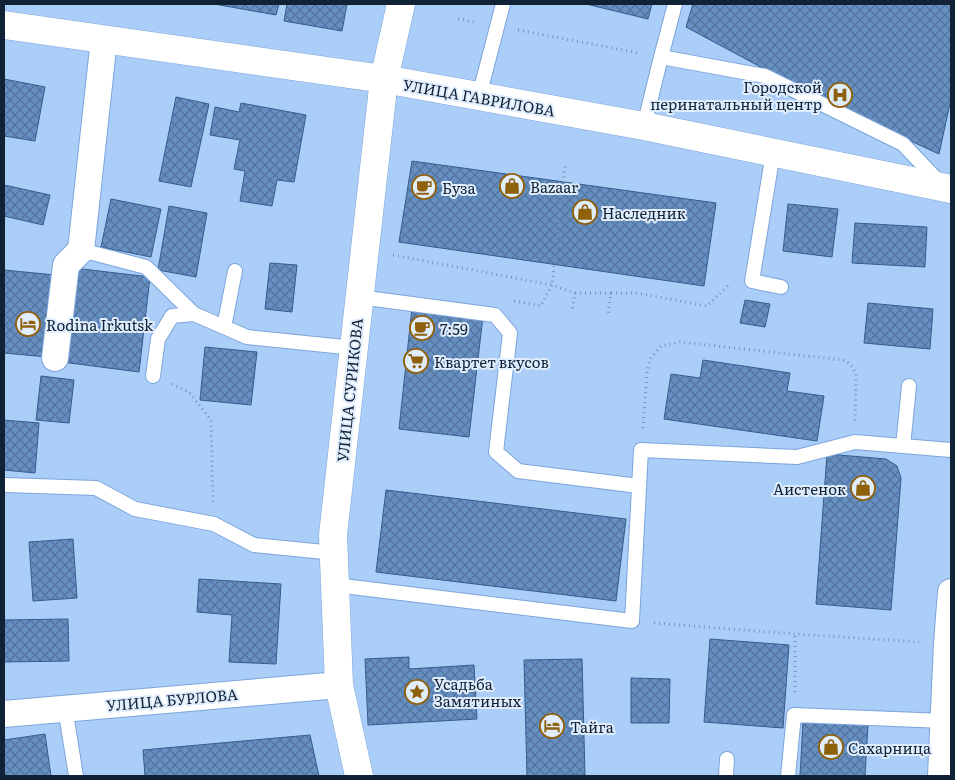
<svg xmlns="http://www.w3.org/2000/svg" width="955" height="780" viewBox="0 0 955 780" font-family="Literata,serif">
<defs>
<pattern id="building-cross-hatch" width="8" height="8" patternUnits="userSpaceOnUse" patternTransform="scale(1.25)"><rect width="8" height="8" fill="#668fc2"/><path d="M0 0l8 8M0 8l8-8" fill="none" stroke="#53749e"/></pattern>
</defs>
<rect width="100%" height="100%" fill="#abcef9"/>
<path fill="url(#building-cross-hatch)" stroke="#355c8c" d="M 214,4 L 279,4 L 276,15 Z
M 287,4 L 347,4 L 342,31 L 284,21 Z
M 586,4 L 652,4 L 648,19 Z
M 693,4 L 951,4 L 951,99 L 939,154 L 824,101 L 686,27 Z
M 4,79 L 45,87 L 35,141 L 4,136 Z
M 176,97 L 209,104 L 191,187 L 159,181 Z
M 241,103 L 306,115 L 294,182 L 277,180 L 272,206 L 240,201 L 245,171 L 234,169 L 240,140 L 210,135 L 215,107 L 239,112 Z
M 412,161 L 716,203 L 704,286 L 399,242 Z
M 4,185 L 50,195 L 43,225 L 4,216 Z
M 111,199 L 161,209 L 151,257 L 101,247 Z
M 788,204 L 838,209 L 832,257 L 783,251 Z
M 169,206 L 207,213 L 196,277 L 158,270 Z
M 855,223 L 927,227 L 925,267 L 852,263 Z
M 270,263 L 297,265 L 292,312 L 265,309 Z
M 74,268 L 150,277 L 139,372 L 62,362 Z
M 4,270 L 55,275 L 47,357 L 4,353 Z
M 745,300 L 770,304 L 765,327 L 740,323 Z
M 868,303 L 933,309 L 930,349 L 864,343 Z
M 412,308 L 483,316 L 469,437 L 399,429 Z
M 205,347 L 257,352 L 251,405 L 200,400 Z
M 703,360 L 790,373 L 787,391 L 824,396 L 817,441 L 664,419 L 671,374 L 700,378 Z
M 41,376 L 74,380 L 69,423 L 36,420 Z
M 4,420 L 39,423 L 35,473 L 4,470 Z
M 827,454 L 886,459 L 897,466 L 901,478 L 891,610 L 816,604 Z
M 386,490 L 626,519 L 616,601 L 376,572 Z
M 73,539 L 77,598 L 33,601 L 29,542 Z
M 199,579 L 281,584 L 276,664 L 229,662 L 232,615 L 197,612 Z
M 68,619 L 69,661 L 4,662 L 4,620 Z
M 710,639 L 789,645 L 783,728 L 704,722 Z
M 409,657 L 409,669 L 474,665 L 477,719 L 368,725 L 365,659 Z
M 582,659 L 585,775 L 527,776 L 524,660 Z
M 631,678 L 670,679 L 669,723 L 631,723 Z
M 803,721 L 868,725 L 865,776 L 800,776 Z
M 45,734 L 51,776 L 4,776 L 4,740 Z
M 310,735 L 319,776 L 145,776 L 143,750 Z"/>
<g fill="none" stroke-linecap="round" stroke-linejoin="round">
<defs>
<path id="lane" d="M 661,57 L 765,76 L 903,144 L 940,183
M 479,96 L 503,4
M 644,126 L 661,57 L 675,4
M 773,153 L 752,281 L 781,287
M 81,250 L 146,267 L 194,314 L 247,337 L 354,348
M 359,297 L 495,315 L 510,333 L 496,452 L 518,471 L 639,486
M 224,327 L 235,271
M 153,376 L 158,339 L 172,316 L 194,314
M 903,446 L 909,386
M 5,485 L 96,488 L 135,509 L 214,524 L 254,545 L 334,553
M 335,585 L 632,621 L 641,450 L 797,457 L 855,442 L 951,450
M 67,720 L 76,776
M 726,776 L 727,759
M 788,776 L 794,715 L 944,721 L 948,723"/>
<path id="street" d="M 55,358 L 66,265 L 81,250 L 104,39
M 4,714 L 339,685
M 941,776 L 947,643 L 951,592"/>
<path id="secondary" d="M 4,25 L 384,79 L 644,126 L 951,189
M 359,776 L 339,685 L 333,535 L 384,79 L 401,4"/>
</defs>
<use href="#lane" stroke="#7ba5d9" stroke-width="16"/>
<use href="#street" stroke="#7ba5d9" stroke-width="28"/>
<use href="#secondary" stroke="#7ba5d9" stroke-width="29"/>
<path stroke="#7794b7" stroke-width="3" stroke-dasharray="1 4" stroke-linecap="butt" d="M 458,19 L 475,22
M 518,30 L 639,53
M 393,255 L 552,285 L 565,166
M 575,293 L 611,293 L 608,314
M 611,293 L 636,293 L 707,306 L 730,284
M 514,301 L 541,306 L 552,285 L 575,293 L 572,311
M 172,384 L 189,392 L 211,420 L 213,502
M 643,428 L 647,373 L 651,358 L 661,346 L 680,342 L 843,360 L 850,364 L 856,373 L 855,421
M 654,623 L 795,634 L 919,642
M 795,692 L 795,634"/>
<use href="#lane" stroke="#fff" stroke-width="14"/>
<use href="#street" stroke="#fff" stroke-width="26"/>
<use href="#secondary" stroke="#fff" stroke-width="28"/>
</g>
<defs>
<symbol id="hospital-ring" viewBox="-11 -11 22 22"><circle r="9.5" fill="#dfedfd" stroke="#90610d" stroke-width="1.5"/><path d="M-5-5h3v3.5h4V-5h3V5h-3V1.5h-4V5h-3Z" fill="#90610d"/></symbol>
<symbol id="shop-ring" viewBox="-11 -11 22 22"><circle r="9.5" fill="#dfedfd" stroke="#90610d" stroke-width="1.5"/><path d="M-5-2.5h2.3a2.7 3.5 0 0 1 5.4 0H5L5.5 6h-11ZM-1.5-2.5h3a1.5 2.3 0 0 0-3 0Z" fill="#90610d"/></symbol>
<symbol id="cafe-ring" viewBox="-11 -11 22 22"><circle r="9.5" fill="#dfedfd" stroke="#90610d" stroke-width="1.5"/><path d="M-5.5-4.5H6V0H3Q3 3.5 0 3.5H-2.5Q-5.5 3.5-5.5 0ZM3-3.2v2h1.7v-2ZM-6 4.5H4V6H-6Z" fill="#90610d"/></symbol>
<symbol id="hotel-ring" viewBox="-11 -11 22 22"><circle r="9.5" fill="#dfedfd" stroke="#90610d" stroke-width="1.5"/><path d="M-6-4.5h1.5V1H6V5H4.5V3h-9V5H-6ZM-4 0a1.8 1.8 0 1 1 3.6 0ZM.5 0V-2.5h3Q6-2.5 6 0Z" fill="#90610d"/></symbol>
<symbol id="supermarket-ring" viewBox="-11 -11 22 22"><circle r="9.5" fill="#dfedfd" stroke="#90610d" stroke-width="1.5"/><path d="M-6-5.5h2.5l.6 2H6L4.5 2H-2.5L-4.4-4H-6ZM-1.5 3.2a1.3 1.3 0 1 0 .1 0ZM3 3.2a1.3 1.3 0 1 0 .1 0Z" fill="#90610d"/></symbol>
<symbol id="sight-ring" viewBox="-11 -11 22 22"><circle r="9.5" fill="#dfedfd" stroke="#90610d" stroke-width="1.5"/><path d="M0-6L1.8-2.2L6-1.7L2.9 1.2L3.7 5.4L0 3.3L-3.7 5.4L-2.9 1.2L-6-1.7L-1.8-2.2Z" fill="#90610d"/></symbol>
</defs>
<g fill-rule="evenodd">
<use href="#hospital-ring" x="826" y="81" width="28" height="28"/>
<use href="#shop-ring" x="498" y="172" width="28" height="28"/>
<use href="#cafe-ring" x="410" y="173" width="28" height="28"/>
<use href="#shop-ring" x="571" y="198" width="28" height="28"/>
<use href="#hotel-ring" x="14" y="310" width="28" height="28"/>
<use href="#cafe-ring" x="408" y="314" width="28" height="28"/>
<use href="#supermarket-ring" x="402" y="347" width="28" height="28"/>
<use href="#shop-ring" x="849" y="474" width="28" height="28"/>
<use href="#sight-ring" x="403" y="678" width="28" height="28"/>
<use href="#hotel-ring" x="538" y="712" width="28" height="28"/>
<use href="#shop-ring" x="817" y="733" width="28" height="28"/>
</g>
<g text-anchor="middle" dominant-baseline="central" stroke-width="4" stroke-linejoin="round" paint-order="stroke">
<g font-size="15" fill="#112236" stroke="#dfedfd" text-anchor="start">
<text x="822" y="86" text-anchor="end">Городской<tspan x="822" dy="17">перинатальный центр</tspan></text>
<text x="530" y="186">Bazaar</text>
<text x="442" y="187">Буза</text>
<text x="602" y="212">Наследник</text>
<text x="46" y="324">Rodina Irkutsk</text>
<text x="440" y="328">7:59</text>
<text x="434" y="361">Квартет вкусов</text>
<text x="846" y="488" text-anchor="end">Аистенок</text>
<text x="434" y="683">Усадьба<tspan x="434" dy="17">Замятиных</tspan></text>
<text x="570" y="726">Тайга</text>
<text x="848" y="747">Сахарница</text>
</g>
<g font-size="15" fill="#112236" stroke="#dfedfd">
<text transform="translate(479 97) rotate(10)">УЛИЦА ГАВРИЛОВА</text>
<text transform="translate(349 390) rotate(-84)">УЛИЦА СУРИКОВА</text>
<text transform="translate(172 699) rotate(-5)">УЛИЦА БУРЛОВА</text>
</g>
</g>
<rect width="955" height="780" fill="none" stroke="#112236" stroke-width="10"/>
</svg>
